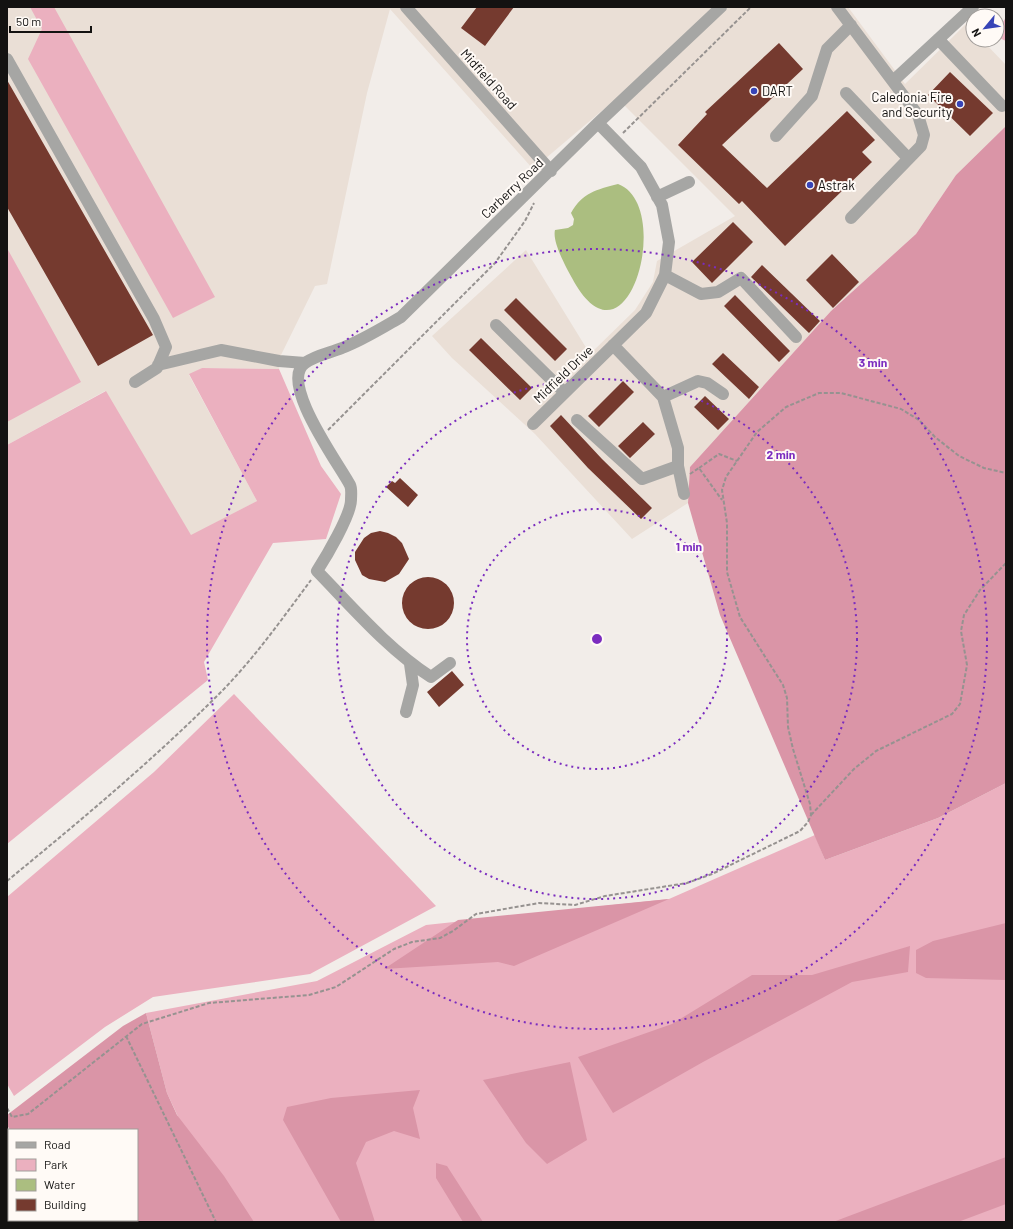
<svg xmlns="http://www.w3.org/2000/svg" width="1013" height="1229" viewBox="0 0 1013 1229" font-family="Barlow,sans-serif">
<rect width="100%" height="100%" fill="#f2ede9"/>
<path fill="#eadfd6" d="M 7,7 L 848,7 L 905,84 L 966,24 L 973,31 L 973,40 L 982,40 L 1006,65 L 1006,126 L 956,175 L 916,234 L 831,311 L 690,467 L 688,503 L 632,539 L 535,434 L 452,358 L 432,336 L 526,250 L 590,354 L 635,310 L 653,282 L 657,261 L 735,216 L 617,98 L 533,169 L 390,9 L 367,93 L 327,284 L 315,286 L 281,355 L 279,369 L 202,368 L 189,375 L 257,501 L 191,536 L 105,391 L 7,445 Z"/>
<path fill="#ebb0bf" d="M 30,7 L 54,7 L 215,297 L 173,318 L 28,59 L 42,29 Z
M 1006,17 L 1006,41 L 997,37 L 997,32 Z
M 7,248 L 81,382 L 7,422 Z
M 202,368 L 279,369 L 321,466 L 341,494 L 326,539 L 273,543 L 204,662 L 208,680 L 7,844 L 7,445 L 106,391 L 191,535 L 257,501 L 189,374 Z
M 234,694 L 436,906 L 310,974 L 153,997 L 105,1027 L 14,1096 L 7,1084 L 7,897 L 154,772 Z
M 1006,783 L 1006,1222 L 227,1222 L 167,1093 L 146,1013 L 317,981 L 426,925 L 669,899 L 815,835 L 825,860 L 938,818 Z"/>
<path fill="#da95a7" d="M 1006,126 L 1006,783 L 938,818 L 825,860 L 720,615 L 688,503 L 690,467 L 831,311 L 916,234 L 956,175 Z
M 669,899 L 514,966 L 498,962 L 384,969 L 458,920 Z
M 1006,923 L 1006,980 L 926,978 L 916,973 L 916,950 L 933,941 Z
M 910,946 L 908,972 L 852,982 L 703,1062 L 613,1113 L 578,1057 L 672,1024 L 752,975 L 812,975 Z
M 146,1013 L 167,1093 L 177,1115 L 224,1176 L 254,1222 L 62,1222 L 61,1220 L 137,1220 L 137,1130 L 10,1130 L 7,1125 L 7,1115 L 123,1026 Z
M 570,1062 L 587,1140 L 547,1164 L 526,1143 L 483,1080 Z
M 420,1090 L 413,1108 L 420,1139 L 394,1131 L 366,1142 L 356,1163 L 375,1222 L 341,1222 L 283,1120 L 287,1107 L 331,1098 Z
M 1006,1157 L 1006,1204 L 958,1222 L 833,1222 Z
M 436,1163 L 447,1166 L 483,1222 L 463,1222 L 436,1178 Z"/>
<path fill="#abbe80" d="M 618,184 C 675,205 627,381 572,278 C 566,267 552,242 555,230 L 568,228 L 573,225 L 574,219 L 571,213 C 583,192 596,190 618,184 Z"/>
<path fill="#753a2f" d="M 477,7 L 514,7 L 485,46 L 461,28 Z
M 779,43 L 803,69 L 722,145 L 767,188 L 847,111 L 875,140 L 862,152 L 872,162 L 785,246 L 742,201 L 739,204 L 678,145 L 707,114 L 705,112 Z
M 950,72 L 993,113 L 970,136 L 928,95 Z
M 7,80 L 153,335 L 98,366 L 7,207 Z
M 733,222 L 753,242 L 712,283 L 692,262 Z
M 832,254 L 859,282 L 833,308 L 806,280 Z
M 762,265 L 820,321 L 809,333 L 751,277 Z
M 735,295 L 790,351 L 779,362 L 724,306 Z
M 516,298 L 567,349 L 555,361 L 504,310 Z
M 481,338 L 532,388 L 520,400 L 469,350 Z
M 723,353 L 759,387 L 749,399 L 712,364 Z
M 623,381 L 634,392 L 599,427 L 588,416 Z
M 705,396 L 729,419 L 718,430 L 694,407 Z
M 561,415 L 602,459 L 652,508 L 641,519 L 588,468 L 550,426 Z
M 643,422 L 655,434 L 630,458 L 618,446 Z
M 400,478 L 418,495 L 408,507 L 386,487 L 392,481 L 395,483 Z
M 380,531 L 388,533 L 396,537 L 402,543 L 409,559 L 399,574 L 385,582 L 369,579 L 362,575 L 355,560 L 355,552 L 364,538 L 371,533 Z
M402 603a26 26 0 1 1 52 0a26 26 0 1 1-52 0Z
M 452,671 L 464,685 L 439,707 L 427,692 Z"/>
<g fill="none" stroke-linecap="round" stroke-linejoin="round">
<path stroke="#969290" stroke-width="2" stroke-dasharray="4 2" stroke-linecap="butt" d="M 623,133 L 751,7
M 328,430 L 495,263 L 525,221 L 534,203
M 699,468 L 719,454 L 737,461
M 690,474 L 699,468 L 722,500
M 811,815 L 854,769 L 876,751 L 952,714 L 960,704 L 967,665 L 961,631 L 964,615 L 980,590 L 1006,563
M 7,881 C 80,821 152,761 219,694 C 253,660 282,619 311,580
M 126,1036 L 216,1222
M 7,1108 L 12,1117 L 28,1114 L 142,1024 L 209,1003 L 309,995 L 336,987 L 394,949 L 412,942 L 440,938 L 453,931 L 476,914 L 539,903 L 575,905 L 605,896 L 687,883 L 712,874 L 800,831 L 808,822 L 811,815 L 810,804 L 793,749 L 788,727 L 787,698 L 783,685 L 740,617 L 727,572 L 727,523 L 722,490 L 726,477 L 757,432 L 786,407 L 819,393 L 841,393 L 901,409 L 919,420 L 935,437 L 959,456 L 984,468 L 1006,473"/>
<path stroke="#a6a6a4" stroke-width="12" d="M 406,7 L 551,171
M 837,7 L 918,115 L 924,135 L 921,146 L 851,218
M 938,39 L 1002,106
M 7,59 L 154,319 L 166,347 L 157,368 L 135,382
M 893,81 L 973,7
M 846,93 L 908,158
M 776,136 L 812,96 L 827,49 L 851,25
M 657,197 L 689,182
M 665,275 L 701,294 L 718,292 L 741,278 L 796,337
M 496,325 L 564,392
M 613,345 L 663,397 L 678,448 L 678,466 L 684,494
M 158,365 L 221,350 L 279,361 L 305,363
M 663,397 L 698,381 L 707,383 L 723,394
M 577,420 L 642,479 L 678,466
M 533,424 L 646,313 L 665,275 L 669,242 L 662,205 L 641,167 L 598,123
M 450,663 L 431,677 C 388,649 353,608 317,571 C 326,557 351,515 351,500 C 351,495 352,489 350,485 C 339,464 278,382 305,363 C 316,355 330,353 342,348 C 363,340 382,328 401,317 L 598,123 L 721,7
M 406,712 L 413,685 L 410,664"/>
<path stroke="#575551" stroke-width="18" d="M 7,1152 L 9,1156
M 7,1194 L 9,1197
M 22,1220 L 23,1222
M 46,1220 L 47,1222"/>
</g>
<g fill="none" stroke="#7b2cbf" stroke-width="2" stroke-dasharray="2 4">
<circle cx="597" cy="639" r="130"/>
<circle cx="597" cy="639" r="260"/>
<circle cx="597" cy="639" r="390"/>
</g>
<g fill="#3744b7" stroke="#fffaf6" stroke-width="1.5">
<circle cx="754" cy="91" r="4"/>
<circle cx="960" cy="104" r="4"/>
<circle cx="810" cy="185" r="4"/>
</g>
<g text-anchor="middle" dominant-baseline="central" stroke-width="4" stroke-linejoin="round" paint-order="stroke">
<g font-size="13" fill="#131211" stroke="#fffaf6">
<text transform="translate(489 79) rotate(48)">Midfield Road</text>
<text transform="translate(512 188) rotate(-44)">Carberry Road</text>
<text transform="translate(563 374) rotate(-44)">Midfield Drive</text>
</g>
<g font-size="13" fill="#131211" stroke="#fffaf6" text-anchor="start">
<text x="762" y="91">DART</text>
<text x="952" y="97" text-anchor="end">Caledonia Fire<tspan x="952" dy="15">and Security</tspan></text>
<text x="818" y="185">Astrak</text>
</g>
</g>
<circle cx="597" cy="639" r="6" fill="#7b2cbf" stroke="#fffaf6" stroke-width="2"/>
<g font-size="12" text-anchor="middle" font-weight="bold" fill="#7b2cbf" stroke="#fffaf6" stroke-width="4" stroke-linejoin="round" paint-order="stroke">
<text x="873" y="367">3 min</text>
<text x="781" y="459">2 min</text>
<text x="689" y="551">1 min</text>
</g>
<rect width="1013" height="1229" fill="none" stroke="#131211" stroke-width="16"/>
<rect x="8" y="1129" width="130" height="92" fill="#fffaf6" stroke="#a19d9a"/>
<rect x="16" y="1142" width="20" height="6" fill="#a6a6a4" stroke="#a19d9a"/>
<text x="44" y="1149" font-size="12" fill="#131211">Road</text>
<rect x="16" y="1159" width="20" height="12" fill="#ebb0bf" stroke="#a19d9a"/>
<text x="44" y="1169" font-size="12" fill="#131211">Park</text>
<rect x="16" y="1179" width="20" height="12" fill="#abbe80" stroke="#a19d9a"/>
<text x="44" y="1189" font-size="12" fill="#131211">Water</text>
<rect x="16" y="1199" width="20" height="12" fill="#753a2f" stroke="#a19d9a"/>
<text x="44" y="1209" font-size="12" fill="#131211">Building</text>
<g transform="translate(985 28) rotate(241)"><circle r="19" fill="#fffaf6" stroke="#a19d9a"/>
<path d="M0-3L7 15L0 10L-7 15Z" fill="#3744b7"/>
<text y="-6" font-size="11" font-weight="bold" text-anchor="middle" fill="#131211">N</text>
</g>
<path d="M10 26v6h81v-6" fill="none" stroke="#131211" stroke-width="2"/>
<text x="16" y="26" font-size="12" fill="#131211" stroke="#fffaf6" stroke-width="3" paint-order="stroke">50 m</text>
</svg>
